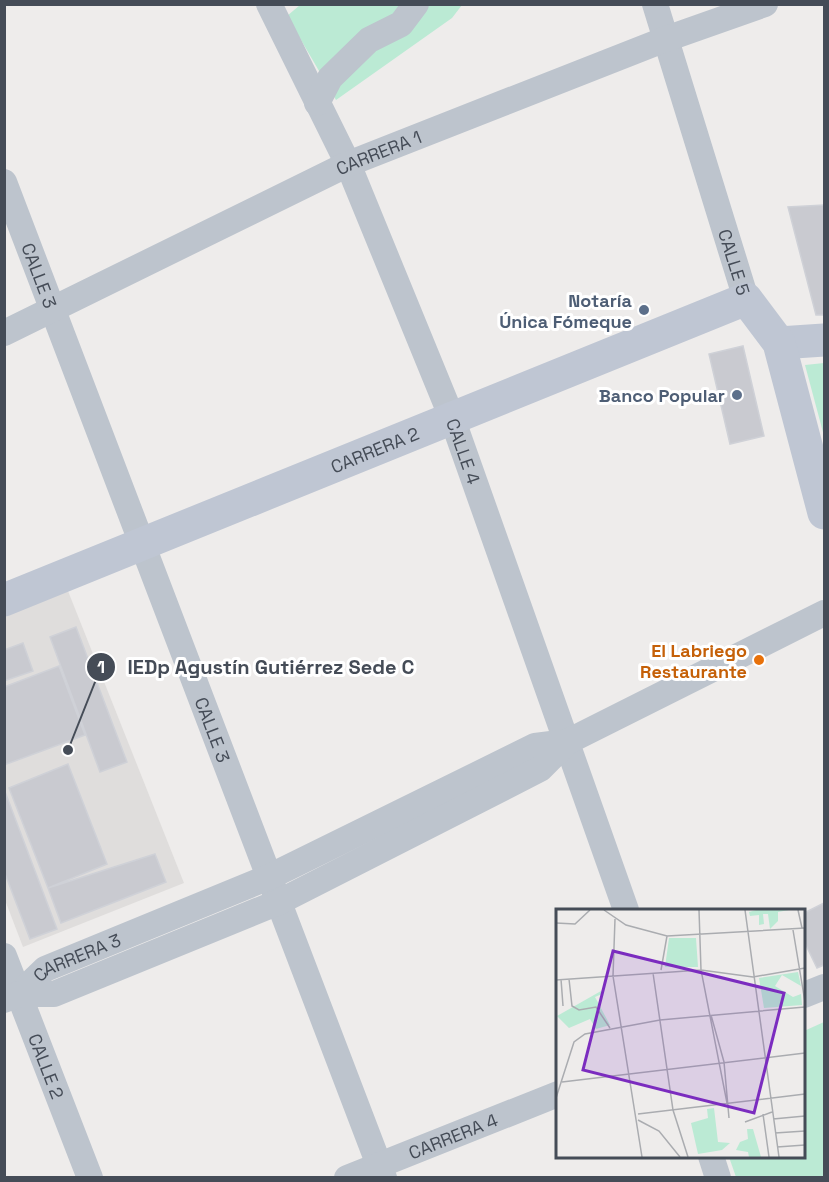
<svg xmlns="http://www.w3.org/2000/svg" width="829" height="1182" viewBox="0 0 829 1182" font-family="'Space Grotesk',sans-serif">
<rect width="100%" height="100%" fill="#eeeceb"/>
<path fill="#dfdddc" d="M 68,591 L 184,883 L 23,947 L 5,900 L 5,616 Z"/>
<path fill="#bbead4" d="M 300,5 L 462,5 L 452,18 L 336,100 L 287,16 Z
M 824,363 L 824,436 L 805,365 Z
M 824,1022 L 824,1177 L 736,1177 L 729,1157 L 804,1156 L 804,1031 Z"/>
<path fill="#c9cad0" stroke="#cfd1d7" stroke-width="1.5" d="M 824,205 L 824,315 L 816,315 L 788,207 Z
M 743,346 L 764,436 L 730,444 L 709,354 Z
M 76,627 L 127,762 L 100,772 L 50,637 Z
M 23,643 L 33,671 L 4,681 L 4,650 Z
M 59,666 L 85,735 L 4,765 L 4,687 Z
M 68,764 L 107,864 L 48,888 L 9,788 Z
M 4,789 L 57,929 L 30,939 L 4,871 Z
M 155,854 L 166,882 L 61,923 L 48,888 Z
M 824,903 L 824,965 L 817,968 L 804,941 L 804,913 Z"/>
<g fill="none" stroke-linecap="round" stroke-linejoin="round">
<g stroke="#bdc4cd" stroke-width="26">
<path id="s1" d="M 269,4 L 348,164 L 452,418 L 626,910"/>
<path id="s2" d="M 655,4 L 746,299"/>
<path d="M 317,103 L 330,78 L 369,40 L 401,24 L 416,4"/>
<path id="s3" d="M 4,182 L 384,1178"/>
<path id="s4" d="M 4,333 L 348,164 L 666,39 L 765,4"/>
<path id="s5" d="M 4,956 L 90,1178"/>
<path id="s6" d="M 19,994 L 45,969 L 269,877 L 535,746 L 567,742"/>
<path d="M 804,995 L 824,987"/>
<path d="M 4,1000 L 19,994 L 54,994 L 279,902 L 540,769 L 567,742 L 824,613"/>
<path d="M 711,1156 L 718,1178"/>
<path id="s7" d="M 347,1178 L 558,1094"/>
</g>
<g stroke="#bfc6d3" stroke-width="33">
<path d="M 779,343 L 824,340"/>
<path id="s8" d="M 4,600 L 746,299 L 779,343 L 824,513"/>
</g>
</g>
<g fill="#5c6f8a" stroke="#fff" stroke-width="2">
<circle cx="644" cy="310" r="6"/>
<circle cx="737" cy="395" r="6"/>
</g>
<circle fill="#e8710a" stroke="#fff" stroke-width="2" cx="759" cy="660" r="6"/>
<g text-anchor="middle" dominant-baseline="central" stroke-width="6" stroke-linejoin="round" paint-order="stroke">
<g font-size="18" fill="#454c57" stroke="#fff">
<text stroke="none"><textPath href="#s4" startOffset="416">CARRERA 1</textPath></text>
<text stroke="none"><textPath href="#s2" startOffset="270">CALLE 5</textPath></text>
<text stroke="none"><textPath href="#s3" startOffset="100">CALLE 3</textPath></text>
<text stroke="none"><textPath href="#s8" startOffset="400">CARRERA 2</textPath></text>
<text stroke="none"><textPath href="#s1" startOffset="488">CALLE 4</textPath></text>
<text stroke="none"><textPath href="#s3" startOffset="586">CALLE 3</textPath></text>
<text stroke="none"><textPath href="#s6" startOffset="70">CARRERA 3</textPath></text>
<text stroke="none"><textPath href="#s5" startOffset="118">CALLE 2</textPath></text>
<text stroke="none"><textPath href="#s7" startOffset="114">CARRERA 4</textPath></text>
</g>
<g font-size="18" font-weight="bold" fill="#4e5e75" stroke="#fff" text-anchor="end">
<text x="632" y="300">Notaría<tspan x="632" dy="21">Única Fómeque</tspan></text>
<text x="725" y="395">Banco Popular</text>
</g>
<g font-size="18" font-weight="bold" fill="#c56008" stroke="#fff" text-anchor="end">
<text x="747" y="650">El Labriego<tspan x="747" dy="21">Restaurante</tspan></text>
</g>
</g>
<g transform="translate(556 909)">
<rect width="249" height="249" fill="#eeeceb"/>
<path d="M 200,1 L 233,1 L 222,3 L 222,12 L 214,20 L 212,5 L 207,5 L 208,15 L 203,16 L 203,6 L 194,7 L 193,3 ZM 113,29 L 140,29 L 142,58 L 109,58 ZM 242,63 L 245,77 L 226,66 L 219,77 L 237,88 L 245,85 L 246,96 L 208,99 L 203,69 ZM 45,82 L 46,85 L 39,88 L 54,116 L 40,120 L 34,110 L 13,119 L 1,107 ZM 158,199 L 162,233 L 174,234 L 166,241 L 142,245 L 135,214 L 152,209 L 151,200 ZM 191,220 L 197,220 L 205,248 L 193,248 L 192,243 L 180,241 L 184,233 L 192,230 Z" fill="#bbead4"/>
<path fill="none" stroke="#aaacb0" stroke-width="1.5" d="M 48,1 L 70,16 L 111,27 L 249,19M 143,1 L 145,61 L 171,194M 189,1 L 223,248M 242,1 L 246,19M 59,10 L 57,67 L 86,248M 0,14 L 19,15 L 34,1M 237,21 L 249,93M 105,61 L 111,27M 97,64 L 117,201 L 132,248M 5,70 L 7,97M 13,70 L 16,97 L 23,101 L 40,98 L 54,119M 0,71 L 145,61 L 197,68 L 249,59M 155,106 L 168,153 L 173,209M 6,173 L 249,144M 0,189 L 18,133 L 29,125 L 104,111 L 249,98M 82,205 L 249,185M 207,205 L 213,248M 217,210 L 249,207M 82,211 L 103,222 L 124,248M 189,213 L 216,203M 219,224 L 249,222M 221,238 L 249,236"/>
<path fill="#7b2cbf" fill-opacity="0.15" stroke="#7b2cbf" stroke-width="3" d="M 57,42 L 228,84 L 198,204 L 27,161 Z"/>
<rect width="249" height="249" fill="none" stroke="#454c57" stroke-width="3"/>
</g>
<path fill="none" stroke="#454c57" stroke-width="2" d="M68 750L101 667"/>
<g fill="#454c57" stroke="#fff" stroke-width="2">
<circle cx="68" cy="750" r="6"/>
<circle cx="101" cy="667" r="15"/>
</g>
<g font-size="18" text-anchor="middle" font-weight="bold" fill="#fff">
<text x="101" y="673">1</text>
</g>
<g font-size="20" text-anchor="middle" font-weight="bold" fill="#454c57" stroke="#fff" stroke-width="6" stroke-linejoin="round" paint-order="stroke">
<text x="271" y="674">IEDp Agustín Gutiérrez Sede C</text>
</g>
<rect width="829" height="1182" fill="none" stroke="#454c57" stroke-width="12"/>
</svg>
